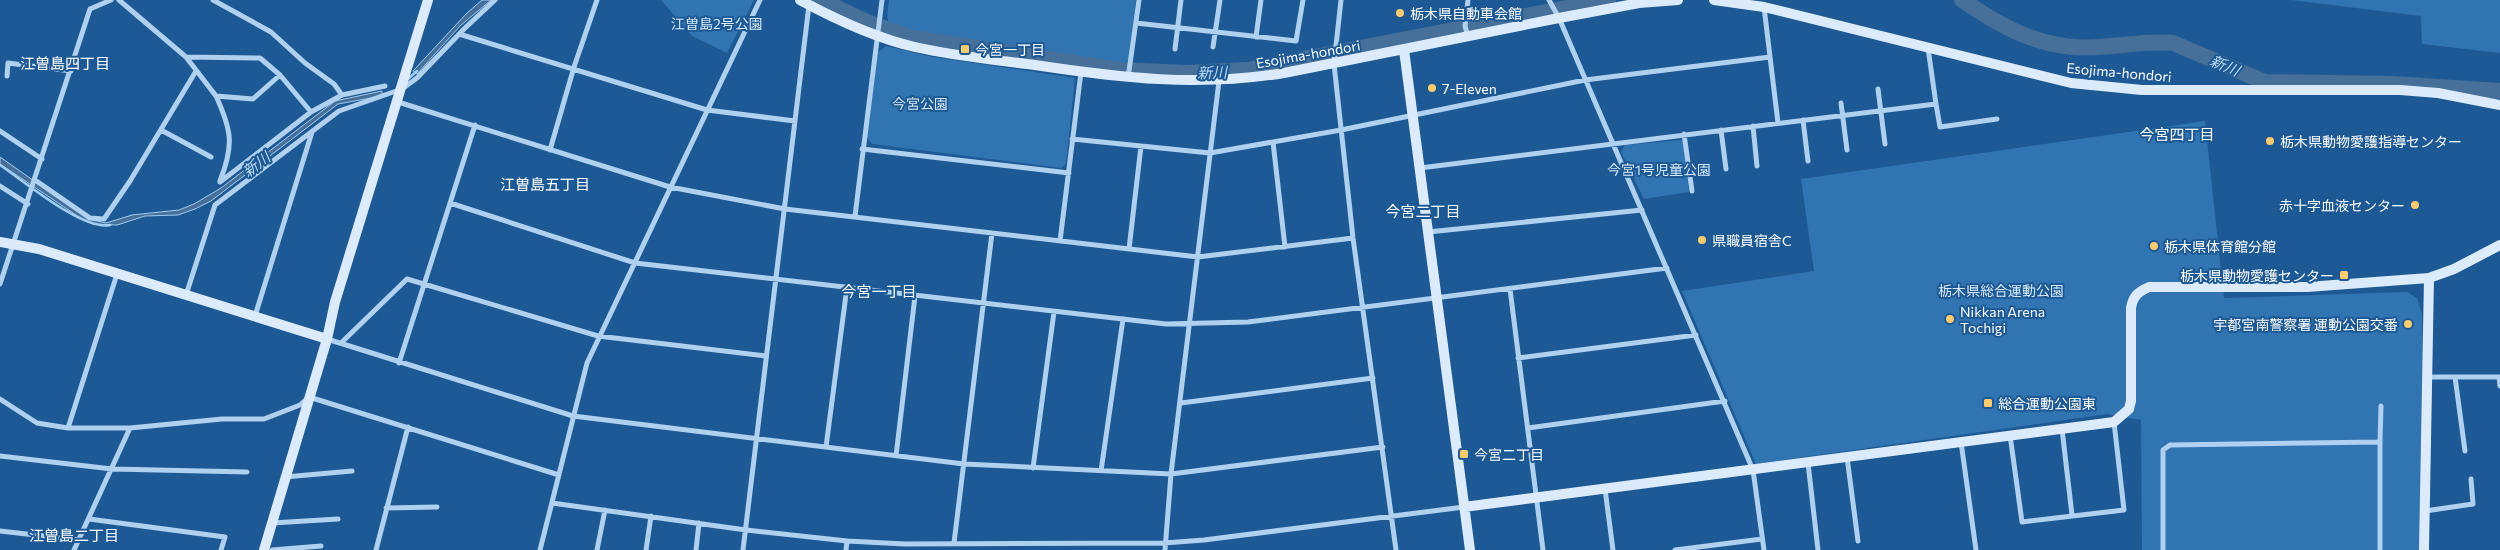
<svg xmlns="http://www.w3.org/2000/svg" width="2500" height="550" viewBox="0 0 2500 550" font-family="Commissioner,'Noto Sans JP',sans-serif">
<rect width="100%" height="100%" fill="#1d5994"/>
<path fill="#3174b2" d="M 661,0 L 754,0 L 727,53 L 692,36 Z
M 889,0 L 1136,0 L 1128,61 L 1123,66 L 895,29 C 884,21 888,13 889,0 Z
M 2291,0 L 2500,0 L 2500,53 L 2422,44 L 2421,16 Z
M 886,46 L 933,57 L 1075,78 L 1066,164 L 1061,168 L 872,144 L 867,137 L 878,52 Z
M 2205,121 L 2224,298 L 2407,292 L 2417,298 L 2422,315 L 2427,550 L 2142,550 L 2141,420 L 2107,414 L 1756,464 L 1682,291 L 1814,271 L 1801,179 Z
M 1683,140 L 1689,192 L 1644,199 L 1621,152 L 1625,145 Z"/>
<path fill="#467099" stroke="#a2ccf0" d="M 482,0 L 491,0 L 460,26 L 417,74 L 413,71 L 467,13 Z
M 382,91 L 382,96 L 338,104 L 211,201 L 195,209 L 178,215 L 145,216 L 117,225 L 93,224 L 82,219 L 0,164 L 0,157 L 88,219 L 106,223 L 132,215 L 179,210 L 194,204 L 221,188 L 335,101 Z"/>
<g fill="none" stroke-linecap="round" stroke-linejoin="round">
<path stroke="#a2ccf0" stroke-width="2.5" d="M 408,79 L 417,71
M 0,165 C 24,181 83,231 110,225"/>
<path stroke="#467099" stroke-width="16" d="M 820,0 L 867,22 L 912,38 L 1119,70 L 1187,73 L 1248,70 L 1608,0
M 1962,0 C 1997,24 2030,43 2073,47 C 2106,50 2140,40 2173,43 L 2265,82 L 2393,84 L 2500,91"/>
<path stroke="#afd0ef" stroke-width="5" d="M 119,0 L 186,57 L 216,96 L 253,99 L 280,75
M 213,0 L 271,32 L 305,63 L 334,84 L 342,95
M 1341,0 L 1334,64 L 1353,238 L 1396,550
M 1549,0 L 1559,18 L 1753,470 L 1764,550
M 1764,7 L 1778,123
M 1136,23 L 1296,41 L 1303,0
M 459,34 L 707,110 L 795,121
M 1256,37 L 1261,0
M 1468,37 L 1465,26 L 1468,0
M 1213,47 L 1220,0
M 1175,49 L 1181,0
M 186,57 L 260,58 L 280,75 L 311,112
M 7,76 L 8,63 L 71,71
M 1128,78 L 1139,0
M 1878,89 L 1885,144
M 216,96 C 232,131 234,145 220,181
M 398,102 L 670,187 L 785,209 L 1198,257 L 1353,238
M 1841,103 L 1847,150
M 1936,104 L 1940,127 L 1997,119
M 1803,120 L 1808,161
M 1753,126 L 1757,166
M 161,130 L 211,157
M 1721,130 L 1726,169
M 0,131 L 42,159
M 1684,134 L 1692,191
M 1072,139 L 1210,153 L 1341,130 L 1585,80 L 1770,57
M 1273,142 L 1285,247
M 862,149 L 1069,173
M 550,150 L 574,67 L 597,0
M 1420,168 L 1936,104 L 1928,48
M 35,180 L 90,218 L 104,219 L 130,181 L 196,71
M 220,182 L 311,112 L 342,95 L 385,86
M 0,186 L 28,204
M 450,203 L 635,263 L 1166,324 L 1248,322 L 1667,268
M 855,216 L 882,0
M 1428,232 L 1642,210
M 1060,241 L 1081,72
M 1129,249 L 1141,146
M 0,284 L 90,9 L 111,0
M 1510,289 L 1543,550
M 186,295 L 215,205 L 339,111 L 402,89 L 417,78 L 464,29 L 495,0
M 255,316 L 312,132
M 327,339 L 573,416 L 964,464 L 1171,474 L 1383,447
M 341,343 L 407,279 L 598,336 L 766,356
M 1518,358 L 1696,335
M 399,363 L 475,125
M 2428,377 L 2500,377
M 2455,377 L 2465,451
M 2499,377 L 2500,386
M 0,399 L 37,423 L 68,428 L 130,428 L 222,419 L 264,419 L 300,405 L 309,397 L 559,475
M 1181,403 L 1373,378
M 68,428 L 117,274
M 1528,428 L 1725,401
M 2062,429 L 2072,515
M 2010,435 L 2022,522 L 2124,510 L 2114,422
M 1961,442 L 1976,550
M 2380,442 L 2381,406
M 826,447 L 847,287
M 0,456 L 112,469 L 247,472
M 896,456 L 915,296
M 1847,457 L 1858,541
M 1808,463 L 1818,550
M 1033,468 L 1054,312
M 1101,471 L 1123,319
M 285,477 L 352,471
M 1605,489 L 1613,550
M 552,503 L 746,530 L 847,541 L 905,544 L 1164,543 L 1204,540 L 1464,507
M 386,508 L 437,507
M 2425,511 L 2473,504 L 2471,479
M 89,519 L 225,537 L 221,550
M 272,523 L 338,519
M 0,531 L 79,540
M 954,543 L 992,233
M 74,550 L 130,428
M 272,550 L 321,546
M 376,550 L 408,427
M 540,550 L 587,363 L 760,0
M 597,550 L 605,510
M 646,550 L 651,516
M 696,550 L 699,523
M 743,550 L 809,5
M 846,550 L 847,541
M 1165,550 L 1171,474 L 1219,81
M 1675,550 L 1762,539
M 2163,550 L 2163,450 L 2170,445 L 2380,442 L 2380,550"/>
<path stroke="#dcebfb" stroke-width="10" d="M 800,0 C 835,19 876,38 915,47 C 954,56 996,60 1035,65 C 1121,78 1198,87 1284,73 L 1559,18 L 1639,3 L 1678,0
M 1714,0 L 1764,7 L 2071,83 L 2142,90 L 2400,90 L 2438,93 L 2500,105
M 1404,50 L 1470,550
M 0,242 L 39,249 L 327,339
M 1464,507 L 2114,422 L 2129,409 L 2131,401 L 2131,308 C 2133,296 2138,292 2149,287 L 2307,287 L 2429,278 L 2454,269 L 2500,245
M 264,550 L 327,339 L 335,302 L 428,0
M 2424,550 L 2429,278"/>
</g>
<g fill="#fecb6e" stroke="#1d5994" stroke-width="2">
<circle cx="1400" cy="13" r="5"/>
<rect x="960" y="44" width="10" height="10" rx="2.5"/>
<circle cx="1432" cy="88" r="5"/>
<circle cx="2270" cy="141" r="5"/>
<circle cx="2415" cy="205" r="5"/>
<circle cx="1702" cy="240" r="5"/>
<circle cx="2154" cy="246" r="5"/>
<rect x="2339" y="270" width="10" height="10" rx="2.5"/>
<circle cx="1950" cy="319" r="5"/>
<circle cx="2408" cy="324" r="5"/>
<rect x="1983" y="398" width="10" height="10" rx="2.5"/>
<rect x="1459" y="449" width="10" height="10" rx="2.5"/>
</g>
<g text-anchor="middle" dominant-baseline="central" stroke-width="4" stroke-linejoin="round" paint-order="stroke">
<g font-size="14" fill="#fff" stroke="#1d5994" text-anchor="start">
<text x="1410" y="13">栃木県自動車会館</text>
<text x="975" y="49">今宮一丁目</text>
<text x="1442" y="88">7-Eleven</text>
<text x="2280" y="141">栃木県動物愛護指導センター</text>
<text x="2405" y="205" text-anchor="end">赤十字血液センター</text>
<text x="1712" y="240">県職員宿舎C</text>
<text x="2164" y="246">栃木県体育館分館</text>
<text x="2334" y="275" text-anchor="end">栃木県動物愛護センター</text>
<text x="1960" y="311">Nikkan Arena<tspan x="1960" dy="16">Tochigi</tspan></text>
<text x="2398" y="324" text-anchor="end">宇都宮南警察署 運動公園交番</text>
<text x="1998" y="403">総合運動公園東</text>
<text x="1474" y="454">今宮二丁目</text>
</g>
<g font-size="14" fill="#d6e9fa" stroke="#1d5994">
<text x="717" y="23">江曽島2号公園</text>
<text x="920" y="103">今宮公園</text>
<text x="1659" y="169">今宮1号児童公園</text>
<text x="2001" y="290">栃木県総合運動公園</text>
</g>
<g font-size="14" fill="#fff" stroke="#1d5994">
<text transform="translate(1308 54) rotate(-10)">Esojima-hondori</text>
<text transform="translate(2119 72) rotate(5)">Esojima-hondori</text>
</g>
<g font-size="15" fill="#fff" stroke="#1d5994">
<text x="65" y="63">江曽島四丁目</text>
<text x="2177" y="134">今宮四丁目</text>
<text x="545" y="184">江曽島五丁目</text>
<text x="1423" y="211">今宮二丁目</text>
<text x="879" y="291">今宮一丁目</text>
<text x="74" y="535">江曽島二丁目</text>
</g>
<g font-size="15" font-style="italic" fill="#bbdaf5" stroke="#1d5994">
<text transform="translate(2225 65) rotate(23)">新川</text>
<text transform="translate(1212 72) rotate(-2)">新川</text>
<text transform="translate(256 164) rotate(-37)">新川</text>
</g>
</g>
</svg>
